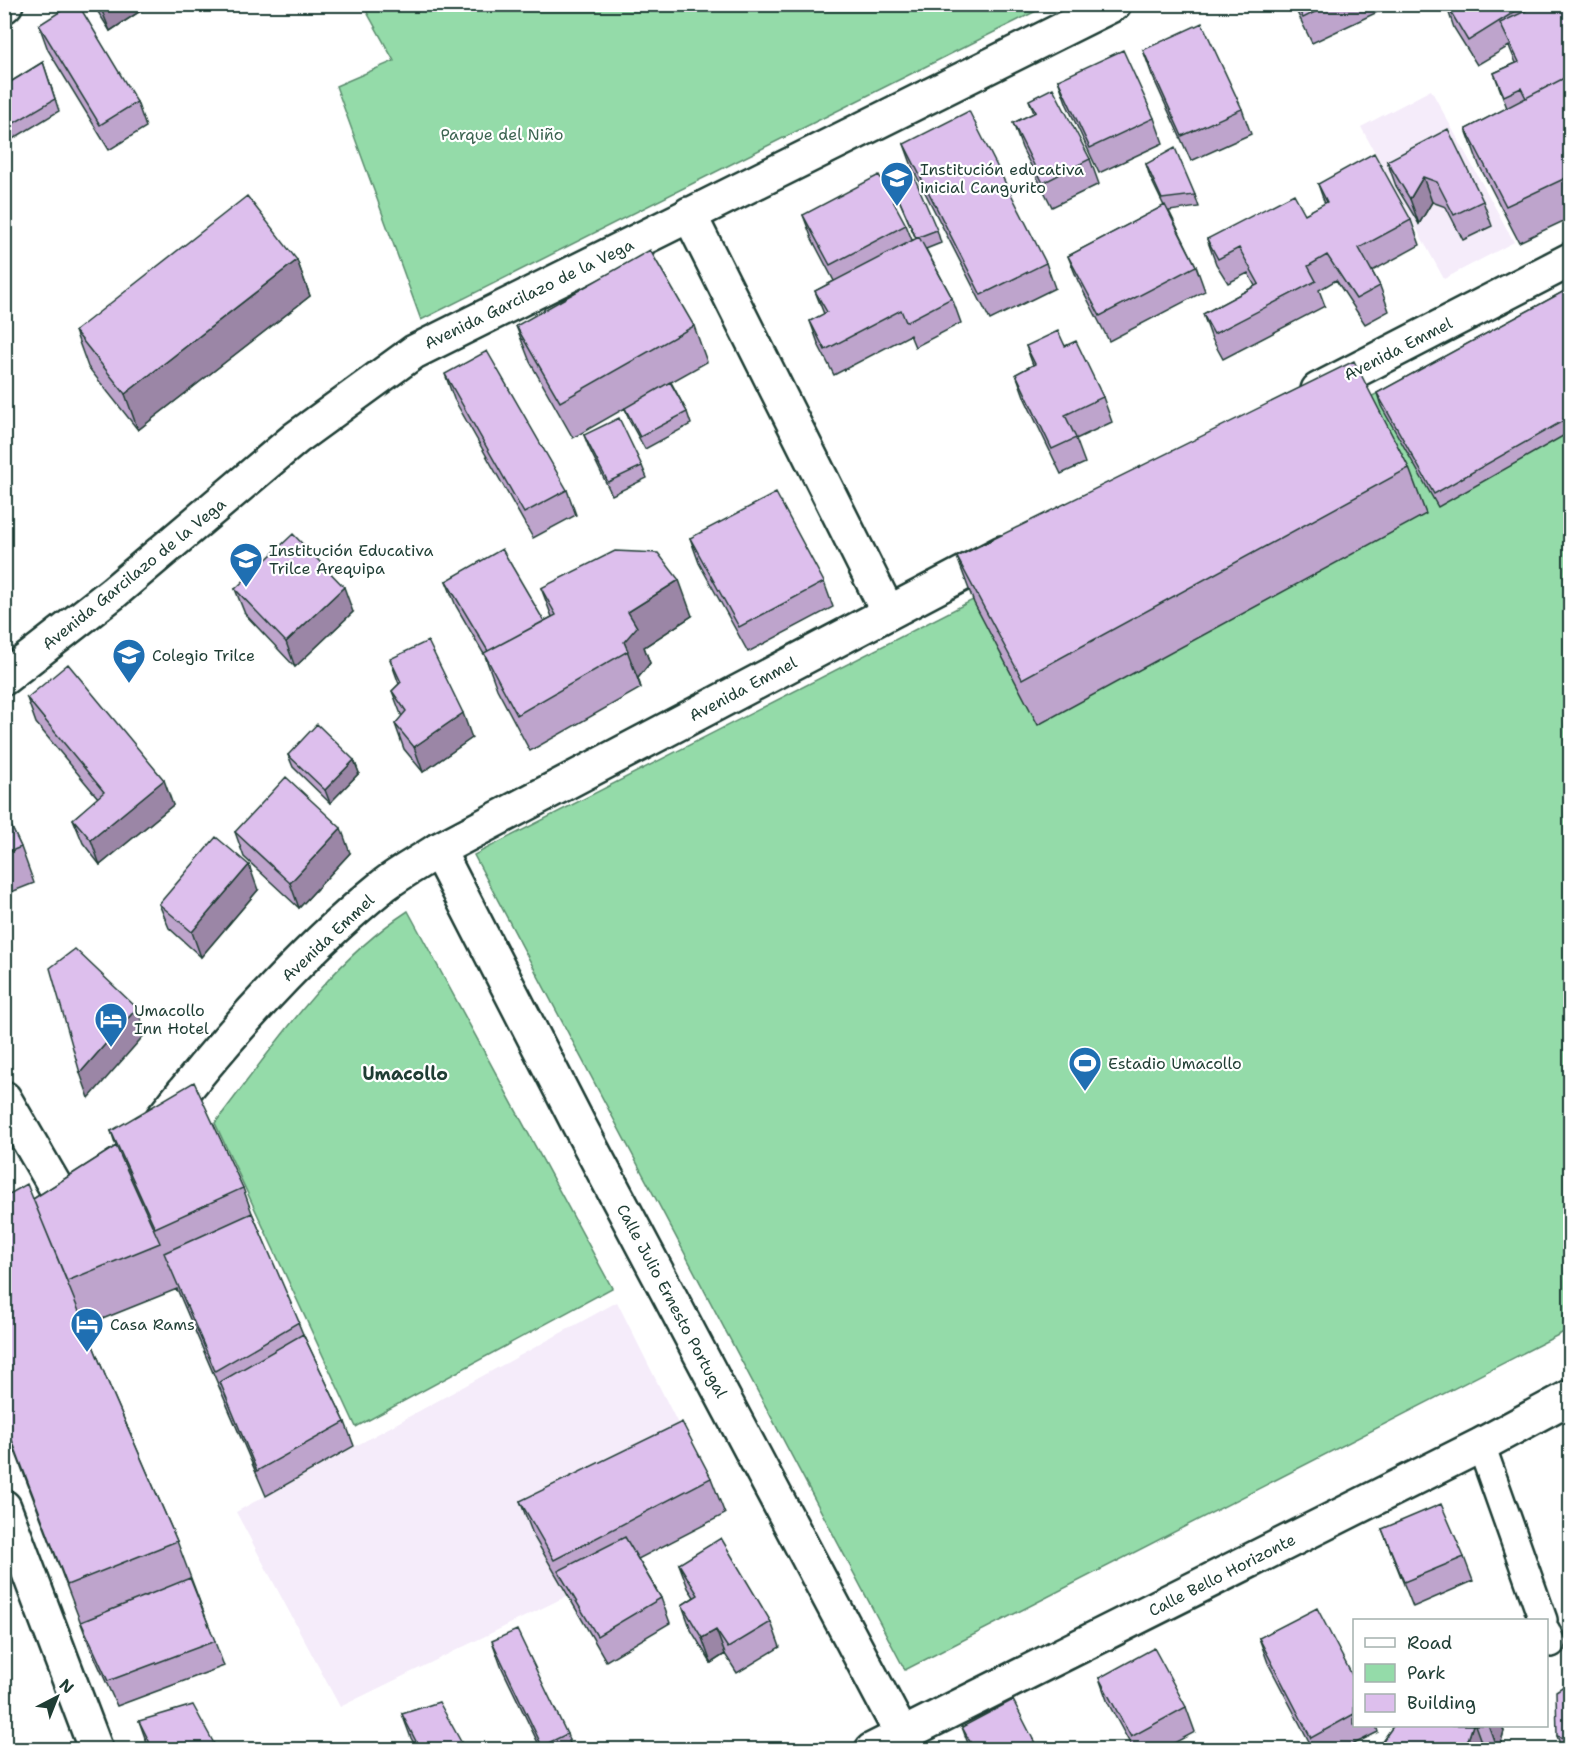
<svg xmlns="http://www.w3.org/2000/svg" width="1575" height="1754" viewBox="0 0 1575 1754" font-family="'Shantell Sans',sans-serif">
<rect width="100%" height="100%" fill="#fff"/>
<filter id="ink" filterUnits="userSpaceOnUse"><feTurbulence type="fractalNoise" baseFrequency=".0167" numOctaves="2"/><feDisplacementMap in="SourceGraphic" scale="12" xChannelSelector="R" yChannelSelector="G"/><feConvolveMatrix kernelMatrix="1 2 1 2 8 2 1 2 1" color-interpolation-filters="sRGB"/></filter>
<g filter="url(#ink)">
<path fill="#f5ecfa" d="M 1431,90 L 1514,242 L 1444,279 L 1361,127 Z
M 617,1302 L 695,1458 L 534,1537 L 567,1596 L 340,1707 L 236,1512 Z"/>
<path fill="#94dba9" stroke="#5a8c6e" stroke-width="1.5" d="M 363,5 L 1048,5 L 421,320 L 336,86 L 394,61 Z
M 1570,295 L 1570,1329 L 905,1670 L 474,855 Z
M 408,911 L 612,1288 L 356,1427 L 215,1123 C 272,1049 328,963 408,911 Z"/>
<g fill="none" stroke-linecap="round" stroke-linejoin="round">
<defs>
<path id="lane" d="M 1481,1445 L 1543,1620
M 1546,1631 L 1551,1643"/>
<path id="street" d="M 4,6 L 6,4
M 689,214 L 888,612
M 4,678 L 113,593 L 296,438 L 414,352 L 1114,4
M 438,850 L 579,1125 L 910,1750
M 4,1098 L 66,1205
M 4,1507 L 96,1750
M 872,1750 L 1481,1445 L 1570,1397"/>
<path id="secondary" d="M 1318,390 L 1570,260
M 162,1119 C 228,1035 301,952 384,885 C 401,872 420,862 438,850 L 1002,553"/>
</defs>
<use href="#lane" stroke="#1f3d34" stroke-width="32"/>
<use href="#street" stroke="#1f3d34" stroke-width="38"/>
<use href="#secondary" stroke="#1f3d34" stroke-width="38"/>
<use href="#lane" stroke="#fff" stroke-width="27"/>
<use href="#street" stroke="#fff" stroke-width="33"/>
<use href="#secondary" stroke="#fff" stroke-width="33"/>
</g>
<path fill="#bea4cc" stroke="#1f3d34" stroke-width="1.5" d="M 93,4 L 151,4 L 110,31 Z
M 1293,4 L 1387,4 L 1388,7 L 1312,43 Z
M 1446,4 L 1568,4 L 1570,9 L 1570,218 L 1519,242 L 1479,165 L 1466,129 L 1507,108 L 1494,73 L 1516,63 L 1509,46 L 1477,65 L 1454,28 Z
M 39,25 L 137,102 L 146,127 L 109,150 L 48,50 Z
M 1143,50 L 1242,109 L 1251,134 L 1191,161 L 1152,75 Z
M 43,62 L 59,111 L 6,143 L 4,141 L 4,86 Z
M 1058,80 L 1154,118 L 1163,143 L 1099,173 L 1067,105 Z
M 1029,100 L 1090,159 L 1099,184 L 1052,207 L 1022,148 L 1013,123 L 1034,113 Z
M 904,144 L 1046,263 L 1055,288 L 990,320 L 913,169 Z
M 1387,161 L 1483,201 L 1492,226 L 1463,240 L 1446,207 L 1432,202 L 1419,224 L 1396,186 Z
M 1146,164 L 1195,195 L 1199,207 L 1169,211 L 1196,266 L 1205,291 L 1109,341 L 1078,281 L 1068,256 L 1164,206 L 1150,177 Z
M 891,181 L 937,230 L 941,243 L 926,249 L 952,298 L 961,323 L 915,347 L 910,335 L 834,375 L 819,346 L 810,321 L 824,314 L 815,291 L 834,281 L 812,239 L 803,215 L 906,225 L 912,240 L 916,239 Z
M 1318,184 L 1411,220 L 1420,245 L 1372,271 L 1380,286 L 1389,311 L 1365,324 L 1336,280 L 1319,290 L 1325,306 L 1223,359 L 1212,339 L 1203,314 L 1255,286 L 1248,273 L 1228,283 L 1216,264 L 1207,239 L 1305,214 L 1325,204 Z
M 297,260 L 310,296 L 138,430 L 88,367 L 75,331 Z
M 1570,288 L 1570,432 L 1438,507 L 1381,406 L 1377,393 Z
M 516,326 L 694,326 L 707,362 L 671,382 L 687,412 L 691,424 L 645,449 L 629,420 L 625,408 L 573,438 L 530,362 Z
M 1026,346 L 1065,346 L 1103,397 L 1112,422 L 1076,439 L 1085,463 L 1061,474 L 1025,399 L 1016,374 L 1033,365 Z
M 445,374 L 567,490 L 576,515 L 533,538 L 454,399 Z
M 584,435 L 642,466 L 647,478 L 612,495 L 589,448 Z
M 1409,468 L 1426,514 L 1038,725 L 974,603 L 957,557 Z
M 690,538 L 824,582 L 833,607 L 748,652 L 699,563 Z
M 446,581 L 544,621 L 552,617 L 541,588 L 692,616 L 644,647 L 650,663 L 638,678 L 641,688 L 530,751 L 497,689 L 485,656 L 456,606 Z
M 235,589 L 353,612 L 295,667 L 245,614 Z
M 390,659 L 472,738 L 423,772 L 404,749 L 395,724 L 402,717 L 392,691 L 399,684 Z
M 27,698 L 173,805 L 100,865 L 83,843 L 73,819 L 98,798 L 36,723 Z
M 288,755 L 354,760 L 359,773 L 330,803 L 293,767 Z
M 4,811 L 21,847 L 34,883 L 4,895 Z
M 235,832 L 350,853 L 299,908 L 244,857 Z
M 258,890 L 201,957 L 169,928 L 159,904 Z
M 111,1131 L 243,1188 L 252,1213 L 303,1334 L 345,1422 L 354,1446 L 266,1496 L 177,1289 L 85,1326 L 107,1380 L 177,1541 L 224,1666 L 117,1706 L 90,1647 L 4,1422 L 4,1197 L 33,1199 L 116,1146 Z
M 711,1478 L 725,1514 L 638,1559 L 661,1598 L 670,1623 L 606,1661 L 534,1537 L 520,1501 Z
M 1382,1529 L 1464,1557 L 1473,1581 L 1413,1607 Z
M 679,1564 L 771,1622 L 780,1647 L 737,1673 L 725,1654 L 711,1663 L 691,1630 L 682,1605 L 694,1597 L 688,1588 Z
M 1259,1638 L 1354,1679 L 1354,1725 L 1376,1725 L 1378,1732 L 1344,1749 L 1313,1749 L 1268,1663 Z
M 492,1641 L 567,1734 L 572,1749 L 541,1749 L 501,1666 Z
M 1099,1678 L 1186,1707 L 1195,1732 L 1163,1749 L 1133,1749 L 1108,1703 Z
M 1570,1682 L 1570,1749 L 1562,1749 L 1557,1736 Z
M 402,1714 L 465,1749 L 417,1749 L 411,1738 Z
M 139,1721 L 217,1749 L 149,1749 Z
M 1394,1725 L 1501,1725 L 1504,1731 L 1499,1749 L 1490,1749 L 1483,1747 L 1482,1749 L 1377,1749 Z
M 962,1727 L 1038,1749 L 970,1749 Z"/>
<path fill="#9b86a6" stroke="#1f3d34" stroke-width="1.5" d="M 103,4 L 151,4 L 110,31 L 100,6 Z
M 1423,177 L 1432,202 L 1419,224 L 1410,199 Z
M 297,260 L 310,296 L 138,430 L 125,394 Z
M 679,580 L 692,616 L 644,647 L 650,663 L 638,678 L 641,688 L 624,642 L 628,612 Z
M 344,587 L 353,612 L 295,667 L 286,642 Z
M 463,713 L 472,738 L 423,772 L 414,747 Z
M 354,760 L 359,773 L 330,803 L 325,790 Z
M 164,780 L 173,805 L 100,865 L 91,840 Z
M 341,828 L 350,853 L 299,908 L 290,883 Z
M 249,865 L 258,890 L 201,957 L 192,932 Z
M 137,1008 L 146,1033 L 89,1098 L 80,1073 Z
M 716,1630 L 725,1654 L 711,1663 L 702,1638 Z
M 1473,1725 L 1475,1725 L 1483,1747 L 1482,1749 L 1465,1749 Z
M 1490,1725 L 1501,1725 L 1504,1731 L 1499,1749 L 1497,1749 L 1489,1727 Z"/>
<path fill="#ddbfed" stroke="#1f3d34" stroke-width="1.5" d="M 72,4 L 78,4 L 137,102 L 100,125 L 39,25 Z
M 1296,4 L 1331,4 L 1303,18 Z
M 1446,4 L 1527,4 L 1468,41 Z
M 1540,4 L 1568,4 L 1570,9 L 1570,75 L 1526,98 L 1521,88 L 1504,96 L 1494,73 L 1519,62 L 1500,23 Z
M 1202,23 L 1242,109 L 1182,136 L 1143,50 Z
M 1123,50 L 1154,118 L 1090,148 L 1058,80 Z
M 43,62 L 55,99 L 4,129 L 4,86 Z
M 1570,75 L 1570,176 L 1506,206 L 1466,129 Z
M 1053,88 L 1090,159 L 1043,183 L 1013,123 L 1036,112 L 1029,100 Z
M 969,111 L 1046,263 L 981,295 L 904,144 Z
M 1448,129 L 1483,201 L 1454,215 L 1437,182 L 1423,177 L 1410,199 L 1387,161 Z
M 1175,148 L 1195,195 L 1162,199 L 1146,164 Z
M 1374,153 L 1411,220 L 1359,248 L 1380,286 L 1356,299 L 1327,255 L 1308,266 L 1316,281 L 1214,334 L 1203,314 L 1259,284 L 1239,248 L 1218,259 L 1207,239 L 1294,194 L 1305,214 L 1327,202 L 1318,184 Z
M 912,172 L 937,230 L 916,238 L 891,181 Z
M 879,175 L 906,225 L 830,265 L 803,215 Z
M 247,196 L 297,260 L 125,394 L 75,331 Z
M 1165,205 L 1196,266 L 1100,316 L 1068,256 Z
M 919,237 L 952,298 L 906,322 L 901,310 L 825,350 L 810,321 L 827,312 L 815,291 Z
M 650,250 L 694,326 L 560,402 L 516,326 Z
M 1570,288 L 1570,417 L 1434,494 L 1377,393 Z
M 1058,331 L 1065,346 L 1076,341 L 1103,397 L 1065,415 L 1076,438 L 1052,449 L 1016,374 L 1035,364 L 1026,346 Z
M 487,351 L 567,490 L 524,513 L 445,374 Z
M 1354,361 L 1409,468 L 1022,679 L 957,557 Z
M 670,382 L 687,412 L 640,437 L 625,408 Z
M 619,418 L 642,466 L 608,482 L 584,435 Z
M 776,493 L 824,582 L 739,627 L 690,538 Z
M 293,534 L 344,587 L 286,642 L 235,589 Z
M 502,549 L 544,621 L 488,651 L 446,581 Z
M 615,551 L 658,553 L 679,580 L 628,612 L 637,627 L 624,642 L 628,651 L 517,715 L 484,653 L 556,615 L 541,588 Z
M 428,641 L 463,713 L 414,747 L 395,724 L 406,711 L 392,691 L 401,682 L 390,659 Z
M 68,664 L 164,780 L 91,840 L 73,819 L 104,792 L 27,698 Z
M 317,724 L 354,760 L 325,790 L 288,755 Z
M 286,777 L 341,828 L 290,883 L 235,832 Z
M 4,811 L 21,847 L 4,854 Z
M 216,837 L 249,865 L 192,932 L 159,904 Z
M 75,949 L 137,1008 L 80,1073 L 50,968 Z
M 194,1082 L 243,1188 L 155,1228 L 111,1131 Z
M 116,1146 L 160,1243 L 67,1281 L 33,1199 Z
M 27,1184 L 107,1380 L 177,1541 L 67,1585 L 4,1419 L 4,1197 Z
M 252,1213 L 299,1322 L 215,1371 L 164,1253 Z
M 303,1334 L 345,1422 L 257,1471 L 220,1382 Z
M 682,1422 L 711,1478 L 554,1560 L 520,1501 Z
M 1441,1504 L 1464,1557 L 1404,1582 L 1382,1529 Z
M 625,1537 L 661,1598 L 597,1636 L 558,1571 Z
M 721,1538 L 771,1622 L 728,1648 L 716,1630 L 702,1638 L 682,1605 L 698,1595 L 679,1564 Z
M 190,1578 L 215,1641 L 108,1681 L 81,1622 Z
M 1317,1608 L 1354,1679 L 1354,1714 L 1311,1738 L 1259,1638 Z
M 517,1630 L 567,1734 L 542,1746 L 492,1641 Z
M 1154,1648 L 1186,1707 L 1131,1737 L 1099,1678 Z
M 1570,1682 L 1570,1740 L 1557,1736 L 1556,1691 Z
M 1013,1700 L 1038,1749 L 974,1749 L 962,1727 Z
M 439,1702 L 465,1749 L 420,1749 L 402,1714 Z
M 193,1705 L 217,1749 L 153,1749 L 139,1721 Z
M 1394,1725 L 1473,1725 L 1465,1749 L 1377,1749 Z"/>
</g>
<defs>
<symbol id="school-pin" viewBox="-11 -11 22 30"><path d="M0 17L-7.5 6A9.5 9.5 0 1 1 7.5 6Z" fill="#1f6fb2" stroke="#fff"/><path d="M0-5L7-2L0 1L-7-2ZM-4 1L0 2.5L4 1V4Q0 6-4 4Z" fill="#fff"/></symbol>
<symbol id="hotel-pin" viewBox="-11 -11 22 30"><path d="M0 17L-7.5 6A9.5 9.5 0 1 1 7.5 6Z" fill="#1f6fb2" stroke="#fff"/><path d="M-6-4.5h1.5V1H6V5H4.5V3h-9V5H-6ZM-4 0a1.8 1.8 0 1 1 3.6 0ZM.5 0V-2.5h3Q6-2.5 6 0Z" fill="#fff"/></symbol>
<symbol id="stadium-pin" viewBox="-11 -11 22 30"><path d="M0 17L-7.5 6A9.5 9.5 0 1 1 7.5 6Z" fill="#1f6fb2" stroke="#fff"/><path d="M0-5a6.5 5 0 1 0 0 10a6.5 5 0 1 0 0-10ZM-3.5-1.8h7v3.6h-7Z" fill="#fff"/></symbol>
</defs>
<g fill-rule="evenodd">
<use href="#school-pin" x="878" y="159" width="38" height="52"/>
<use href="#school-pin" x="227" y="540" width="38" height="52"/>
<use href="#school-pin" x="110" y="636" width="38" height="52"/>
<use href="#hotel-pin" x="92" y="1000" width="38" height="52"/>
<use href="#stadium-pin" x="1066" y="1044" width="38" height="52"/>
<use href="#hotel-pin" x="68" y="1305" width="38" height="52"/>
</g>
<g text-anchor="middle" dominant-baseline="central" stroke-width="4.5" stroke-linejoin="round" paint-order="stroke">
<g font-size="16" fill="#3c6451" stroke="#fff">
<text x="502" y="134">Parque del Niño</text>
</g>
<g font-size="16" fill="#1f3d34" stroke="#fff" text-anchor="start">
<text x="920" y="169">Institución educativa<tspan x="920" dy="18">inicial Cangurito</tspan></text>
<text x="269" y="550">Institución Educativa<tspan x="269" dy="18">Trilce Arequipa</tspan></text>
<text x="152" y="655">Colegio Trilce</text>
<text x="134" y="1010">Umacollo<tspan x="134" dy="18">Inn Hotel</tspan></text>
<text x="1108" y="1063">Estadio Umacollo</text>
<text x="110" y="1324">Casa Rams</text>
</g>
<g font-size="16" fill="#1f3d34" stroke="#fff">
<text transform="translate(529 294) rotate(-26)">Avenida Garcilazo de la Vega</text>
<text transform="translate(1398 349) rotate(-27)">Avenida Emmel</text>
<text transform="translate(134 574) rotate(-39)">Avenida Garcilazo de la Vega</text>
<text transform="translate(743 689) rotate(-28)">Avenida Emmel</text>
<text transform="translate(328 938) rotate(-43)">Avenida Emmel</text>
<text transform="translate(672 1301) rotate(62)">Calle Julio Ernesto Portugal</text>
<text transform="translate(1222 1575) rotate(-27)">Calle Bello Horizonte</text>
</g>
<g font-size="18" font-weight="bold" fill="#1f3d34" stroke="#fff">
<text x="405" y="1074">Umacollo</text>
</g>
</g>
<rect width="1575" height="1754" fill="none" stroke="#fff" stroke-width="24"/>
<rect x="12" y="12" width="1551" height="1730" fill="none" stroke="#1f3d34" stroke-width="2" filter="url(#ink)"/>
<rect x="1353" y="1619" width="195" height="108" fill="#ffffff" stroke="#a5b1ae" stroke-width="1.5"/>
<rect x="1365" y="1638" width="30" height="9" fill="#ffffff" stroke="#a5b1ae" stroke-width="1.5"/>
<text x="1407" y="1649" font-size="18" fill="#1f3d34">Road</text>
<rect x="1365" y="1664" width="30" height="18" fill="#94dba9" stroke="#a5b1ae" stroke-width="1.5"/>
<text x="1407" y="1679" font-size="18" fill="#1f3d34">Park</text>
<rect x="1365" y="1694" width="30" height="18" fill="#ddbfed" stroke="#a5b1ae" stroke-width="1.5"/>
<text x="1407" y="1709" font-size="18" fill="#1f3d34">Building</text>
<g transform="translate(57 1697) rotate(42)" stroke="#ffffff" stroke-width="4.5" paint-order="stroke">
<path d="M0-4.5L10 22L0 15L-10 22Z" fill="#1f3d34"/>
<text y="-9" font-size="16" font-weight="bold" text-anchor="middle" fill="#1f3d34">N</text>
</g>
</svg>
